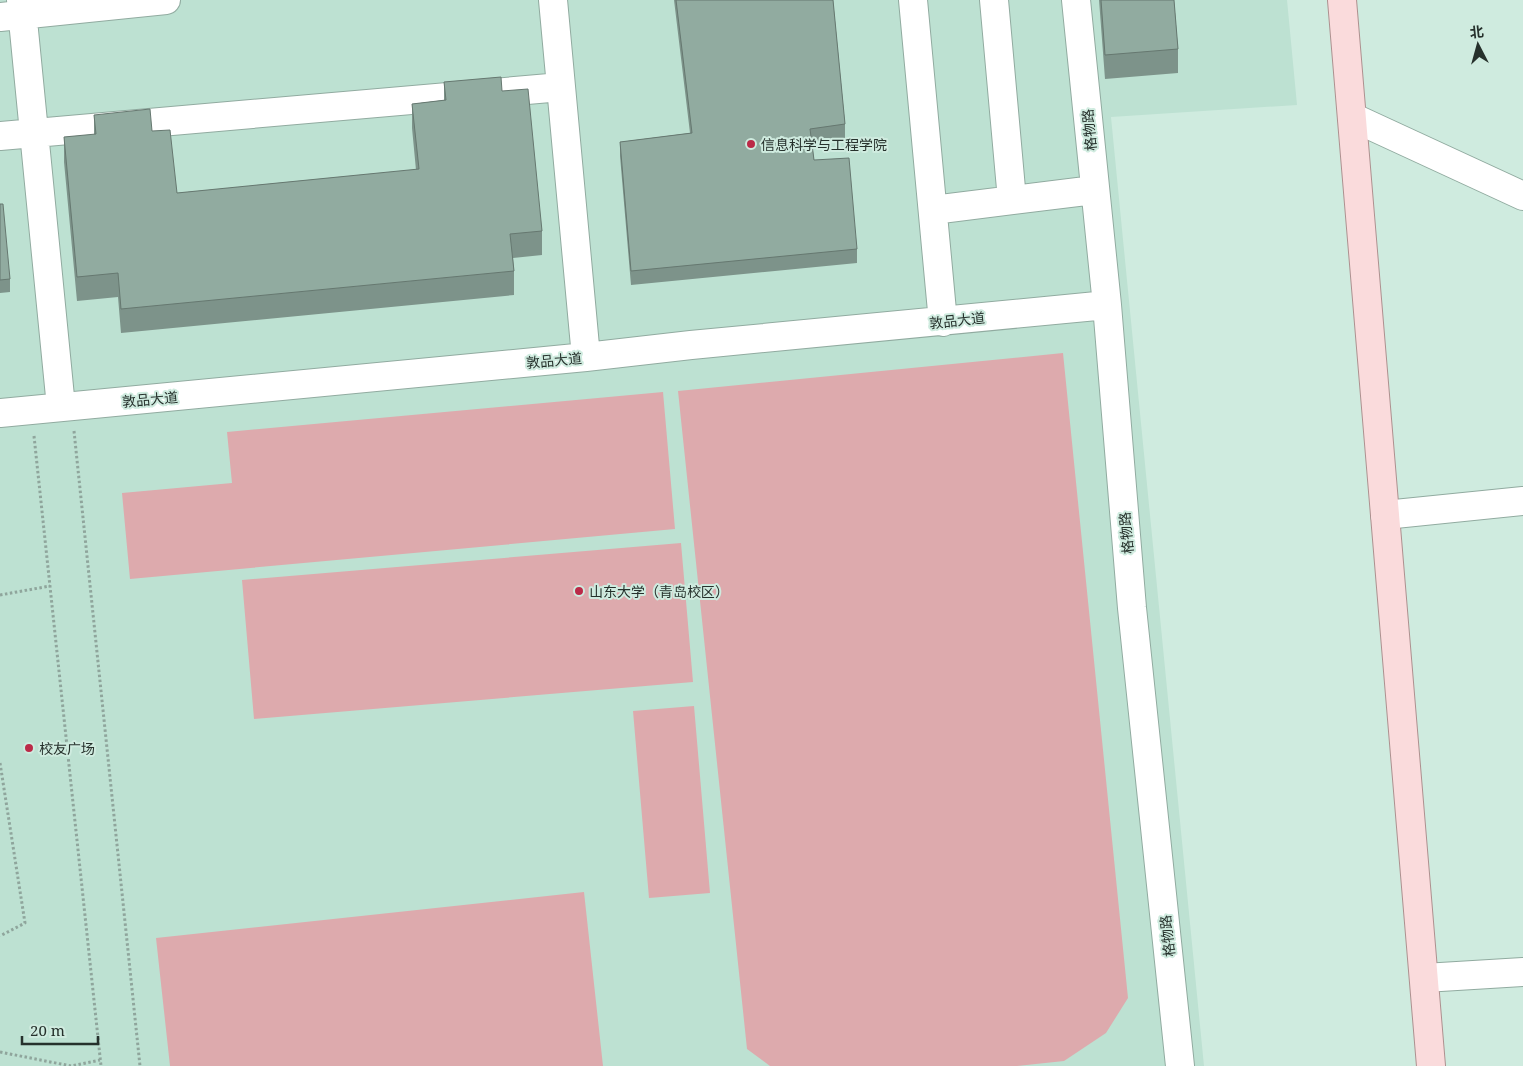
<svg xmlns="http://www.w3.org/2000/svg" width="1523" height="1066" viewBox="0 0 1523 1066" font-family="'Noto Serif','Noto Sans SC',serif">
<rect width="100%" height="100%" fill="#cfebdf"/>
<path fill="#bde1d2" d="M 0,0 L 1287,0 L 1297,105 L 1111,117 L 1204,1066 L 0,1066 Z"/>
<path fill="#ddaaad" d="M 1063,353 L 1128,998 L 1106,1033 L 1064,1061 L 1017,1066 L 770,1066 L 747,1049 L 678,391 Z
M 663,392 L 675,529 L 130,579 L 122,493 L 232,483 L 227,432 Z
M 681,543 L 693,682 L 254,719 L 242,580 Z
M 694,706 L 710,893 L 649,898 L 633,711 Z
M 584,892 L 603,1066 L 170,1066 L 156,938 Z"/>
<g fill="none" stroke-linecap="round" stroke-linejoin="round">
<defs>
<path id="minor" d="M 21,0 L 61,407
M 553,0 L 586,357
M 913,0 L 943,322
M 994,0 L 1012,200
M 1076,0 L 1107,305 L 1132,608 L 1180,1066
M 0,17 L 166,0
M 1352,117 L 1523,196
M 0,136 L 561,87
M 933,210 L 1094,190
M 0,413 L 586,357 L 691,345 L 1107,305
M 1385,515 L 1523,501
M 1424,978 L 1523,972"/>
<path id="major" d="M 1342,0 L 1431,1066"/>
</defs>
<use href="#minor" stroke="#91aba0" stroke-width="30"/>
<use href="#major" stroke="#ad908f" stroke-width="30"/>
<path stroke="#8fa59c" stroke-width="3" stroke-dasharray="2.5 2.5" stroke-linecap="butt" d="M 74,431 L 140,1066
M 34,436 L 101,1066
M 0,595 L 50,586
M 0,763 L 25,923 L 0,936
M 0,1052 L 71,1066 L 100,1060"/>
<use href="#minor" stroke="#fff" stroke-width="28"/>
<use href="#major" stroke="#fadbdc" stroke-width="28"/>
</g>
<path fill="#7d938a" d="M 674,0 L 833,0 L 845,124 L 845,138 L 812,142 L 814,160 L 857,249 L 857,263 L 631,285 L 620,156 L 620,142 L 690,133 Z
M 1099,0 L 1174,0 L 1178,49 L 1178,73 L 1105,79 Z
M 444,82 L 502,91 L 542,231 L 542,255 L 513,258 L 514,271 L 514,295 L 121,333 L 118,297 L 77,301 L 64,162 L 64,137 L 94,135 L 94,115 L 152,131 L 177,193 L 416,170 L 412,128 L 412,104 L 444,100 Z
M 0,204 L 10,279 L 10,292 L 0,293 Z"/>
<path fill="#91aba0" stroke="#667870" d="M 676,0 L 833,0 L 845,124 L 810,129 L 814,160 L 849,158 L 857,249 L 631,271 L 620,142 L 692,133 Z
M 1101,0 L 1174,0 L 1178,49 L 1105,55 Z
M 501,77 L 502,91 L 528,89 L 542,231 L 510,234 L 514,271 L 121,309 L 118,273 L 77,277 L 64,137 L 96,134 L 94,115 L 150,109 L 152,131 L 170,130 L 177,193 L 419,169 L 412,104 L 446,100 L 444,82 Z
M 0,204 L 3,204 L 10,279 L 0,280 Z"/>
<g fill="#bb2a48" stroke="#cfebdf" stroke-width="2">
<circle cx="751" cy="144" r="5"/>
<circle cx="579" cy="591" r="5"/>
<circle cx="29" cy="748" r="5"/>
</g>
<g text-anchor="middle" dominant-baseline="central" stroke-width="4" stroke-linejoin="round" paint-order="stroke">
<g font-size="14" fill="#26312c" stroke="#cfebdf">
<text transform="translate(1089 130) rotate(-95)">格物路</text>
<text transform="translate(957 320) rotate(-6)">敦品大道</text>
<text transform="translate(554 360) rotate(-5)">敦品大道</text>
<text transform="translate(150 399) rotate(-5)">敦品大道</text>
<text transform="translate(1126 533) rotate(-95)">格物路</text>
<text transform="translate(1167 936) rotate(-96)">格物路</text>
</g>
<g font-size="14" fill="#26312c" stroke="#cfebdf" text-anchor="start">
<text x="761" y="144">信息科学与工程学院</text>
<text x="589" y="591">山东大学（青岛校区）</text>
<text x="39" y="748">校友广场</text>
</g>
</g>
<g transform="translate(1478 45) rotate(354)" stroke="#cfebdf" stroke-width="4" paint-order="stroke">
<path d="M0-4L9 19L0 12L-9 19Z" fill="#26312c"/>
<text y="-8" font-size="14" font-weight="bold" text-anchor="middle" fill="#26312c">北</text>
</g>
<path d="M22 1036v8h76v-8" fill="none" stroke="#26312c" stroke-width="2.5"/>
<text x="30" y="1036" font-size="15" fill="#26312c" stroke="#cfebdf" stroke-width="4" paint-order="stroke">20 m</text>
</svg>
